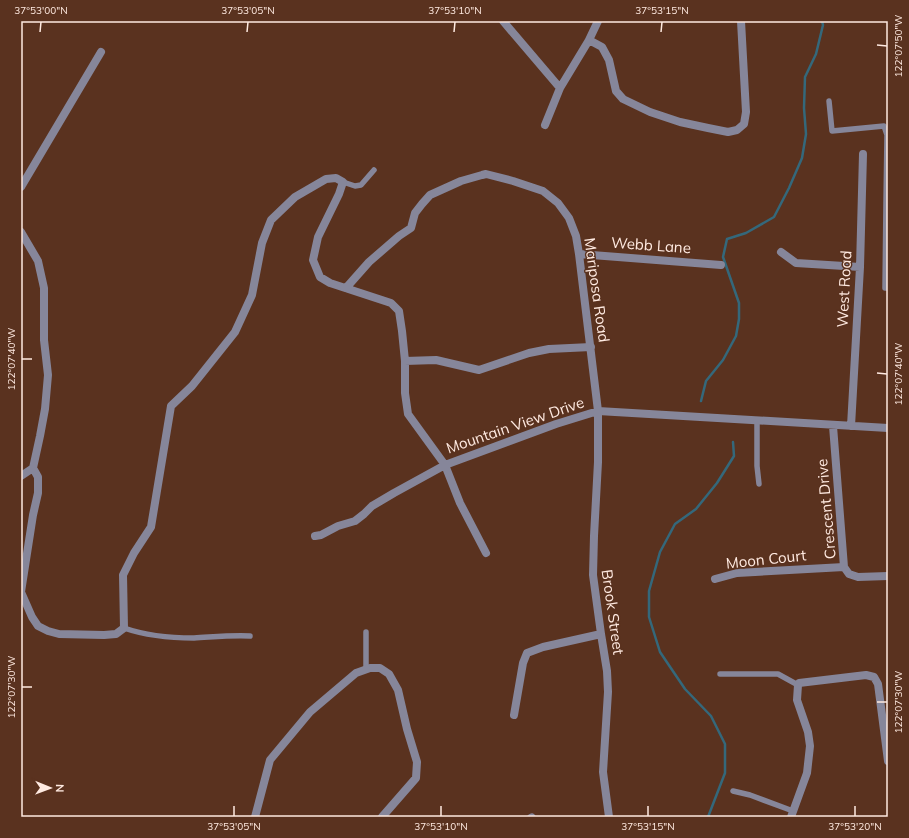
<svg xmlns="http://www.w3.org/2000/svg" width="909" height="838" viewBox="0 0 909 838" font-family="Mulish,sans-serif">
<rect width="100%" height="100%" fill="#5a321f"/>
<g fill="none" stroke-linecap="round" stroke-linejoin="round">
<path stroke="#34687b" stroke-width="2.5" d="M 701,401 L 706,381 L 723,360 L 736,336 L 739,319 L 739,303 L 723,257 L 727,239 L 746,233 L 774,217 L 789,188 L 802,158 L 806,134 L 804,108 L 805,77 L 816,54 L 823,25 L 822,21
M 708,817 L 725,773 L 725,744 L 711,716 L 685,689 L 660,652 L 649,617 L 649,591 L 660,552 L 675,524 L 696,509 L 717,483 L 734,456 L 733,442"/>
<path stroke="#86869a" stroke-width="5.5" d="M 829,101 L 832,131 L 884,126 L 887,135 L 886,202
M 343,182 L 355,186 L 361,185 L 374,170
M 888,202 L 886,202 L 885,288 L 888,288
M 757,421 L 757,466 L 759,484
M 124,628 C 147,636 170,638 194,638 C 213,637 231,635 250,636
M 366,670 L 366,632
M 720,674 L 778,674 L 798,685
M 733,791 L 750,795 L 793,811
M 530,817 L 532,816 L 533,817"/>
<path stroke="#86869a" stroke-width="8" d="M 503,21 L 560,88
M 589,40 L 602,47 L 609,60 L 616,91 L 623,99 L 650,112 L 680,122 L 708,128 L 728,132 L 737,130 L 744,124 L 746,112 L 741,21
M 545,125 L 560,88 L 589,40 L 598,21
M 21,187 L 101,52
M 21,232 L 38,261 L 44,288 L 44,340 L 48,375 L 45,409 L 40,436 L 33,468
M 781,252 L 796,263 L 860,267
M 579,254 L 721,265
M 346,288 L 369,262 L 399,236 L 411,228 L 415,213 L 422,204 L 430,195 L 461,181 L 482,175 L 486,174 L 513,181 L 543,191 L 558,203 L 569,218 L 576,236 L 579,254 L 598,411 L 598,462 L 594,536 L 593,575 L 601,634 L 607,671 L 608,692 L 603,772 L 609,817
M 405,361 L 436,360 L 479,370 L 529,353 L 549,349 L 591,347
M 833,426 L 844,567 L 849,574 L 858,577 L 888,576
M 851,426 L 860,267 L 863,154
M 33,468 L 38,477 L 38,493 L 33,515 L 21,592 L 32,617 L 38,626 L 48,631 L 59,634 L 104,635 L 116,634 L 124,628 L 123,575 L 134,553 L 151,527 L 171,406 L 192,386 L 235,332 L 252,295 L 262,243 L 271,220 L 295,197 L 326,179 L 336,178 L 343,182 L 339,194 L 318,237 L 313,260 L 320,277 L 330,283 L 391,303 L 399,311 L 402,331 L 405,361 L 405,393 L 408,414 L 445,465 L 460,503 L 486,553
M 21,476 L 33,468
M 315,536 L 321,535 L 338,526 L 355,521 L 364,514 L 372,506 L 394,493 L 445,465 L 556,424 L 598,411 L 888,428
M 715,579 L 737,573 L 844,567
M 514,715 L 523,663 L 527,653 L 543,647 L 601,634
M 255,817 L 270,760 L 310,712 L 356,673 L 370,668 L 380,668 L 389,674 L 398,690 L 407,729 L 417,762 L 416,778 L 382,817
M 791,817 L 807,773 L 810,746 L 808,732 L 797,700 L 798,685 L 799,683 L 866,675 L 874,677 L 878,684 L 888,761"/>
</g>
<path fill="none" stroke="#ffeae1" stroke-width="1.5" d="M 40,32 L 41,22M 247,32 L 248,22M 454,32 L 455,22M 661,32 L 662,22M 877,45 L 887,46M 22,359 L 32,359M 877,373 L 887,374M 22,687 L 32,687M 877,702 L 887,702M 234,816 L 234,806M 441,816 L 441,806M 648,816 L 648,806M 855,816 L 855,806"/>
<g text-anchor="middle" dominant-baseline="central" stroke-width="3" stroke-linejoin="round" paint-order="stroke">
<g font-size="15" fill="#ffeae1" stroke="#5a321f">
<text transform="translate(651 245) rotate(4)">Webb Lane</text>
<text transform="translate(844 289) rotate(-87)">West Road</text>
<text transform="translate(597 290) rotate(82)">Mariposa Road</text>
<text transform="translate(515 425) rotate(-19)">Mountain View Drive</text>
<text transform="translate(826 509) rotate(-95)">Crescent Drive</text>
<text transform="translate(766 559) rotate(-6)">Moon Court</text>
<text transform="translate(613 612) rotate(82)">Brook Street</text>
</g>
</g>
<rect width="909" height="838" fill="none" stroke="#5a321f" stroke-width="44"/>
<g transform="translate(50 788) rotate(91)" stroke="#5a321f" stroke-width="3" paint-order="stroke">
<path d="M0-3L7 15L0 10L-7 15Z" fill="#ffeae1"/>
<text y="-6" font-size="11" font-weight="bold" text-anchor="middle" fill="#ffeae1">N</text>
</g>
<rect x="22" y="22" width="865" height="794" fill="none" stroke="#ffeae1" stroke-width="1.5"/>
<g font-size="10" text-anchor="middle" fill="#ffeae1">
<text x="41" y="14">37°53'00"N</text>
<text x="248" y="14">37°53'05"N</text>
<text x="455" y="14">37°53'10"N</text>
<text x="662" y="14">37°53'15"N</text>
<text transform="translate(898 46) rotate(-90)" y="4">122°07'50"W</text>
<text transform="translate(11 359) rotate(-90)" y="4">122°07'40"W</text>
<text transform="translate(898 374) rotate(-90)" y="4">122°07'40"W</text>
<text transform="translate(11 687) rotate(-90)" y="4">122°07'30"W</text>
<text transform="translate(898 702) rotate(-90)" y="4">122°07'30"W</text>
<text x="234" y="830">37°53'05"N</text>
<text x="441" y="830">37°53'10"N</text>
<text x="648" y="830">37°53'15"N</text>
<text x="855" y="830">37°53'20"N</text>
</g>
</svg>
